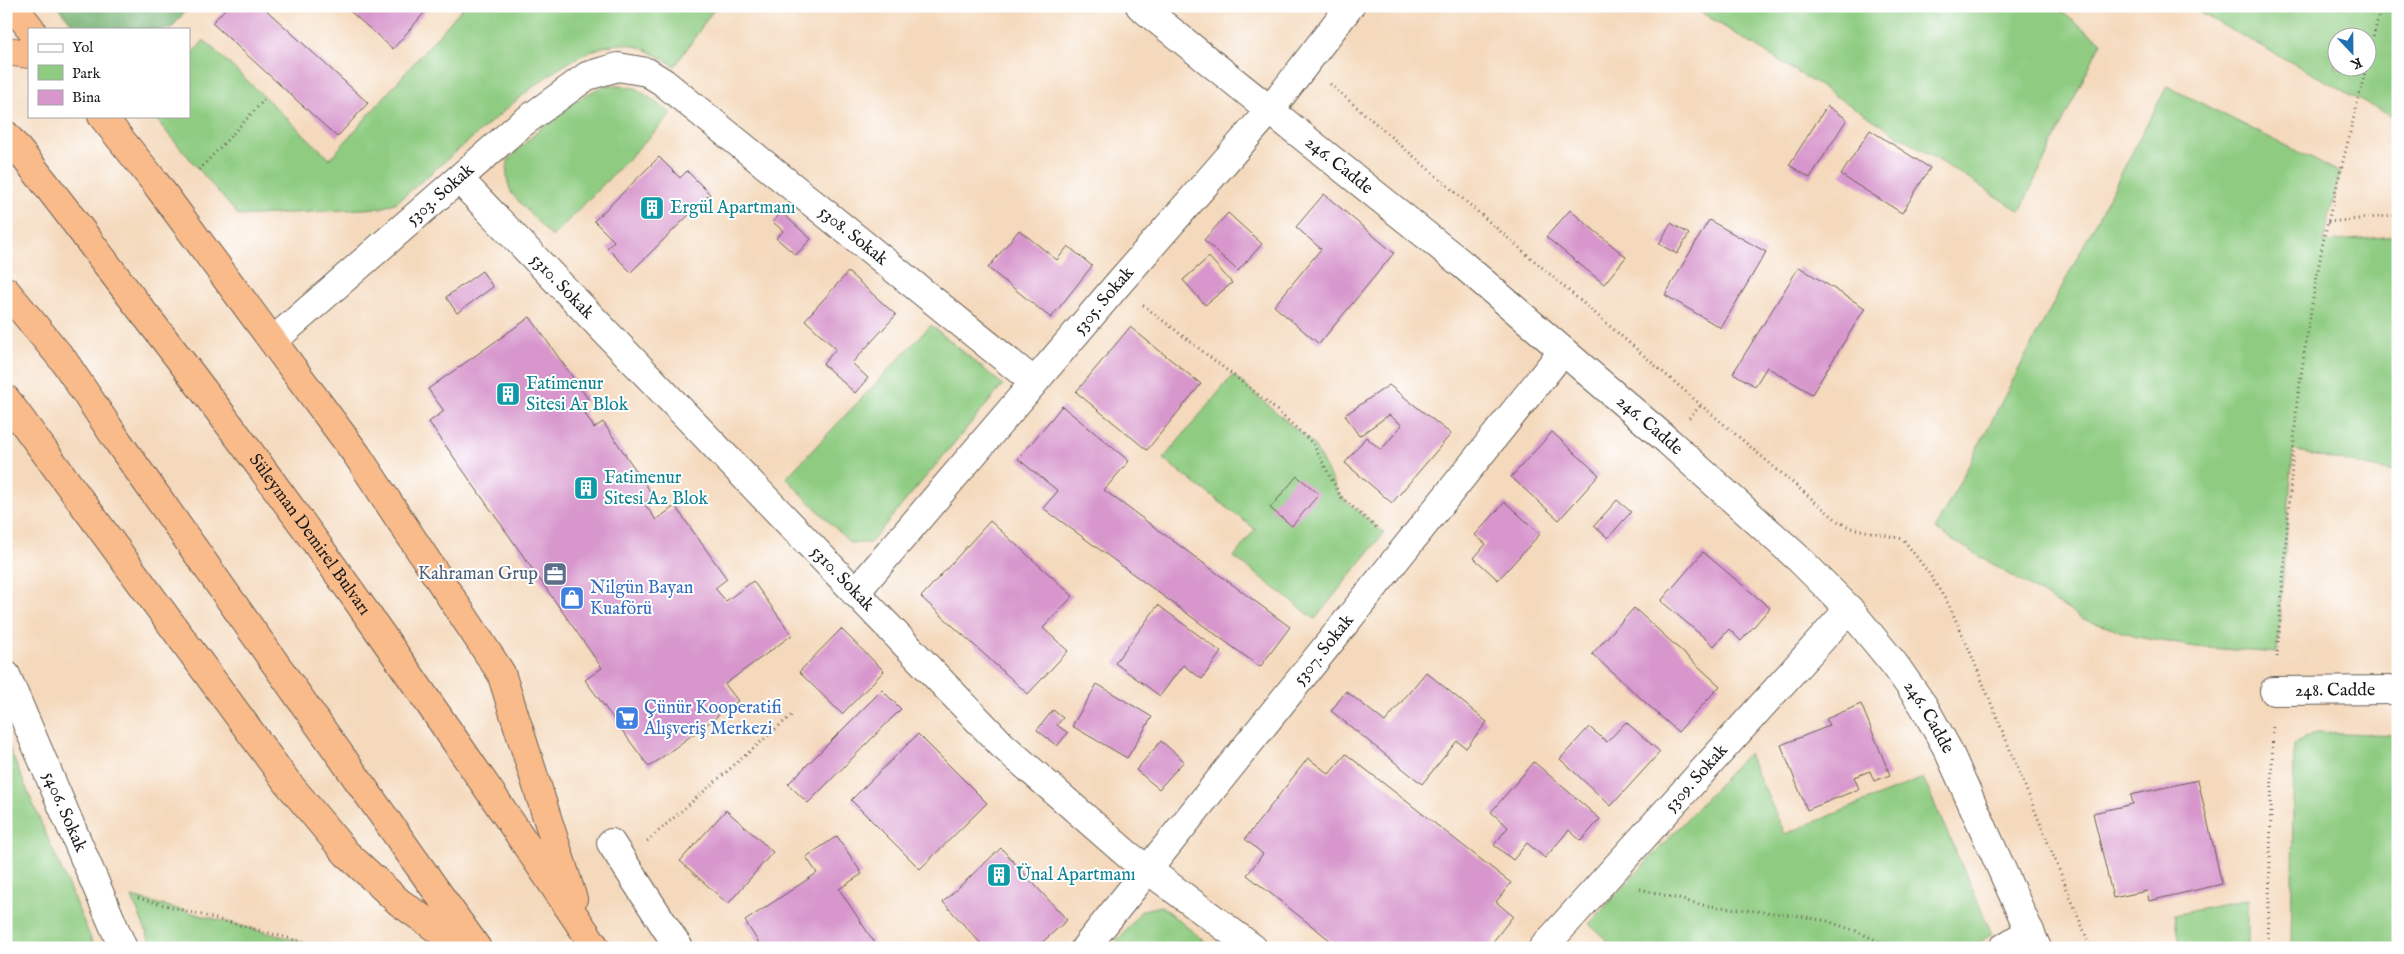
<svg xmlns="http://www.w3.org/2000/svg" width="2404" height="954" viewBox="0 0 2404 954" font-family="'IM FELL English',serif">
<rect width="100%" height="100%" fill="#fff"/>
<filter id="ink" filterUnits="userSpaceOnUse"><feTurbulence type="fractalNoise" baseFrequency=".02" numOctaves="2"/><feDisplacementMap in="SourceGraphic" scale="10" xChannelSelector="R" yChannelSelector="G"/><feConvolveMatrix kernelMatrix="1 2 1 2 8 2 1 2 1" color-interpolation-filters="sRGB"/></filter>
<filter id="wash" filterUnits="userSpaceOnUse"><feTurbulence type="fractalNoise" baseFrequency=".0096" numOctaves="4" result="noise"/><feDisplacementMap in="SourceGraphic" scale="20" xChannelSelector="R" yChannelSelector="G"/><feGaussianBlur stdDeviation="1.12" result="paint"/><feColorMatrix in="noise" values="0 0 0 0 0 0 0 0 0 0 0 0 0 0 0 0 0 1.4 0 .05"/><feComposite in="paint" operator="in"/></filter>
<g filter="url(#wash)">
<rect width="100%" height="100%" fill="#f4d9bc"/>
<path fill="#8fcc82" stroke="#56744f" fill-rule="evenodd" d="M 464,6 L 716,6 L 675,66 C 658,56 639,43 619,44 C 571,48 514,103 478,133 C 451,156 424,179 397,202 L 381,208 L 239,216 L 153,116 L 189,116 L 189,58 L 204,40 L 330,159 Z
M 1691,6 L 2054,6 L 2101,42 L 2020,211 Z
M 2204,6 L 2398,6 L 2398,120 L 2200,13 ZM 2336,38 L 2366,38 L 2366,68 L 2336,68 Z
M 608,85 L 636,88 L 672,114 L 552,237 L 512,194 C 507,183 505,170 509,159 C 536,132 573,96 608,85 Z
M 2167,86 L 2340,173 L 2323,242 L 2398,236 L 2398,473 L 2293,450 L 2277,653 L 2196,647 L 2137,637 L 2083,619 L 1935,529 Z
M 931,325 L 1003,385 L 870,543 L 850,543 L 786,478 Z
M 1233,375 L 1313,444 L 1341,497 L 1384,533 L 1315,619 L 1234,557 L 1255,529 L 1163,459 Z
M 2317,732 L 2398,735 L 2398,948 L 2291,948 L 2294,744 Z
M 6,741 L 95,948 L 14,948 L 6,940 Z
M 1748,753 L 1785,834 L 1923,778 L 1992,934 L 1972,948 L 1615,948 L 1589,924 Z
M 132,897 L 325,948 L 153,948 Z
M 2248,899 L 2248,948 L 2180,948 L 2174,915 Z
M 1161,906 L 1213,948 L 1112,948 L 1142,910 Z"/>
<path fill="#73b070" stroke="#486646" d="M 57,6 L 189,6 L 171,29 L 76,29 Z"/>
<g id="blocks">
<path fill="#d796cc" d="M 228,6 L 262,6 L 368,103 L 337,137 L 212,23 Z
M 344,6 L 430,6 L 393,49 Z
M 1827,106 L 1847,119 L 1810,178 L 1789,165 Z
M 1870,130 L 1930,168 L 1902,213 L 1841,175 Z
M 659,157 L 680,178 L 687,171 L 710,194 L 631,272 L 607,248 L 614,241 L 594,221 Z
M 1324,194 L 1394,253 L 1319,344 L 1274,306 L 1321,249 L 1296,227 Z
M 1570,210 L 1626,257 L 1604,284 L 1546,237 Z
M 781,212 L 811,239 L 796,255 L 776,238 L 783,231 L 773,222 Z
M 1228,213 L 1262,244 L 1238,271 L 1204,240 Z
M 1709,220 L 1766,252 L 1721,328 L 1665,295 Z
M 1671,223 L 1689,234 L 1677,254 L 1659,244 Z
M 1019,230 L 1057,260 L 1068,246 L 1092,266 L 1051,318 L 988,268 Z
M 1209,257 L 1232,283 L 1205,305 L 1183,280 Z
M 1799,267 L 1865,308 L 1812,394 L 1767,367 L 1755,386 L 1733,373 Z
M 482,271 L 493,287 L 457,313 L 446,297 Z
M 848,272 L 896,315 L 852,363 L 868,378 L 855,393 L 823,364 L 836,349 L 805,320 Z
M 530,317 L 588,399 L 580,405 L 594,428 L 603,422 L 654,497 L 644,503 L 656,520 L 675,506 L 727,579 L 715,588 L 726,601 L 753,581 L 792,635 L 725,684 L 738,701 L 649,767 L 585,680 L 602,668 L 429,422 L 444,411 L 428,389 Z
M 1130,327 L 1201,384 L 1147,450 L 1076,392 Z
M 1389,385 L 1451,434 L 1392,503 L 1345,463 L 1366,437 L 1381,450 L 1402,425 L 1389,415 L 1359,436 L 1345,415 Z
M 1062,406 L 1129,461 L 1104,490 L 1290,627 L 1260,667 L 1043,508 L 1058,491 L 1018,459 Z
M 1552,432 L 1599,475 L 1559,520 L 1511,477 Z
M 1297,476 L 1319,494 L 1292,526 L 1270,508 Z
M 1617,500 L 1631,512 L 1608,538 L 1594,526 Z
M 1505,502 L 1540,534 L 1498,580 L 1474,558 L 1486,544 L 1475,535 Z
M 990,521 L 1073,596 L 1043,628 L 1068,651 L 1028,694 L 921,597 Z
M 1703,552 L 1770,608 L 1741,641 L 1729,629 L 1714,646 L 1661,601 Z
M 1158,605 L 1221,652 L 1202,679 L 1183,665 L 1160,696 L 1115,663 Z
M 1634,608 L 1720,686 L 1678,732 L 1592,654 Z
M 841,629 L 884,671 L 842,714 L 799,672 Z
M 1426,672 L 1487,722 L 1466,748 L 1457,741 L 1422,784 L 1331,711 L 1346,691 L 1385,722 Z
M 1097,684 L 1152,717 L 1127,758 L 1072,726 Z
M 882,690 L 901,709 L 808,803 L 788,784 Z
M 1861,704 L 1890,775 L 1874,781 L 1870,771 L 1854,777 L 1859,789 L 1807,810 L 1781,745 L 1829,726 L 1826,719 Z
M 1053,710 L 1063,718 L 1057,725 L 1068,733 L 1057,746 L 1037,730 Z
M 1626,722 L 1660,752 L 1611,806 L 1560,759 L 1589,727 L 1607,742 Z
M 918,734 L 987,803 L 920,869 L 851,800 Z
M 1161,741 L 1184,761 L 1159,789 L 1136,770 Z
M 1346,754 L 1511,883 L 1496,902 L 1513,916 L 1488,948 L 1340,948 L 1247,875 L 1263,854 L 1245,839 L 1308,758 L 1329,774 Z
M 1534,762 L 1600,819 L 1581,841 L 1569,830 L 1545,858 L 1527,843 L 1513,860 L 1494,845 L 1508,827 L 1491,812 Z
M 2198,780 L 2222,884 L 2149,901 L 2147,891 L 2113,898 L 2093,813 L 2133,804 L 2131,795 Z
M 726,810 L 773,852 L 728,904 L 680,861 Z
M 837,836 L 862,874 L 839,889 L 876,945 L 872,948 L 762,948 L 745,921 L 817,873 L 806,857 Z
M 1001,848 L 1067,920 L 1036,948 L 985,948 L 943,902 Z"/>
</g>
</g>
<g filter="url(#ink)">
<use href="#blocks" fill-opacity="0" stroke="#685e54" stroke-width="1"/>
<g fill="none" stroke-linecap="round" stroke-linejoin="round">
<defs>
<g id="minor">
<path id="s1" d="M 1140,6 L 1462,264 L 1668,441 L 1799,559 L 1849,609 L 1895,665 L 1923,705 L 1948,750 L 2037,948"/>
<path id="s2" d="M 459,179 L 1002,745 L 1128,855 L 1253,948"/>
<path id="s3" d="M 274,340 L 520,125 L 587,76 L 618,67 L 647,72 L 663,82 L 1034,382"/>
<path id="s4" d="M 855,593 L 1117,285 L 1270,110 L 1350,6"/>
<path id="s5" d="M 6,675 L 123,948"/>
<path id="s6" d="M 2274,691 L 2398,690"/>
<path d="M 611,843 L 679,948"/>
<path id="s7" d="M 1085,948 L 1563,351"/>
<path id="s8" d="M 1543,948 L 1849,609"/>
<path d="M 2003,948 L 2030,931"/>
</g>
<g id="highway">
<path d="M 13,6 L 31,29"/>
<path d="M 6,51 L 29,54"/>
<path d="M 102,116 L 154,181 L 357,455 L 501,673 L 573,899"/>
<path id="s9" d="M 6,135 C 53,190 95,250 139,307 C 301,513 449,730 596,948"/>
<path d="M 6,291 L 64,361 L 119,443 L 477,948"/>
<path d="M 6,399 L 287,782 L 346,853 L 399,902 L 464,948"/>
</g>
</defs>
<use href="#minor" stroke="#685e54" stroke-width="30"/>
<use href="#highway" stroke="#685e54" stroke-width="30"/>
<path stroke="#685e54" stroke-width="3" stroke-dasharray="1 4" stroke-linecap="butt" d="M 2366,66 L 2381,6
M 1330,84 L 1701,405 L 1839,522 L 1851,528 L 1903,539 L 1928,572 L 1949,605 L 1971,654 L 2091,948
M 199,170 L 265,99
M 2328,222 L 2398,215
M 1143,305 L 1264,399 L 1303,434 L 1313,444 L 1341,497 L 1378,529
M 1689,418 L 1701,405
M 2277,657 L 2297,403 L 2309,321 L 2323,242 L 2366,68
M 647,841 L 794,713
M 1640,889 L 1702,905 L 1800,916 L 1827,921 L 1856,931 L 1893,948
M 138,898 L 325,948
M 2268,948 L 2273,723"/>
<use href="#minor" stroke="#fff" stroke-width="28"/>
<use href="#highway" stroke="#fabb8b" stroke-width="28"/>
</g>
</g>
<defs>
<symbol id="building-square" viewBox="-11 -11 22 22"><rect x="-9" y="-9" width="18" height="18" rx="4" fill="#0f9aa8" stroke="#fff"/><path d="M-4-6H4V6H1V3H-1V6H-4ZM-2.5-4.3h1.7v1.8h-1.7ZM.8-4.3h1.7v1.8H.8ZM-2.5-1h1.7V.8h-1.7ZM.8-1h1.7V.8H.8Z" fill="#fff"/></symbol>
<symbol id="office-square" viewBox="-11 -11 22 22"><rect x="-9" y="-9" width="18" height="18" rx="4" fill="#5c6f8a" stroke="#fff"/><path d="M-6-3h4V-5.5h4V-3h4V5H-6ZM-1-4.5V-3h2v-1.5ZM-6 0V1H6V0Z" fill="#fff"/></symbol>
<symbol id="shop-square" viewBox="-11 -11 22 22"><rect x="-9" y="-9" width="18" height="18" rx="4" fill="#3f7fe0" stroke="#fff"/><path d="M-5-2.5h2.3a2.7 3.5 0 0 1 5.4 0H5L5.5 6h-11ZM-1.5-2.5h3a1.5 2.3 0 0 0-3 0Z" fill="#fff"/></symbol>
<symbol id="supermarket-square" viewBox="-11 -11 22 22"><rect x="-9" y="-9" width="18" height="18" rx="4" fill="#3f7fe0" stroke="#fff"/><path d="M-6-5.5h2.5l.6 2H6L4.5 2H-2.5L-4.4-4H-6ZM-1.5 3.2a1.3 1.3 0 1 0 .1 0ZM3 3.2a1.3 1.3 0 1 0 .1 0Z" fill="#fff"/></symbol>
</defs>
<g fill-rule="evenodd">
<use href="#building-square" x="638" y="194" width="28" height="28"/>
<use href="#building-square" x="494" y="380" width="28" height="28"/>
<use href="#building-square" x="572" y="474" width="28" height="28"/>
<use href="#office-square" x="541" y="560" width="28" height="28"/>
<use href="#shop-square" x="558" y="584" width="28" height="28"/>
<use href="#supermarket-square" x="613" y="704" width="28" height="28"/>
<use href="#building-square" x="985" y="861" width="28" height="28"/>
</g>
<g text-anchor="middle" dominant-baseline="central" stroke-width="4" stroke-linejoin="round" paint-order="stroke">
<g font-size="18" fill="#1c1c1c" stroke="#fff">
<text stroke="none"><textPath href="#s1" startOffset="255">246. Cadde</textPath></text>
<text stroke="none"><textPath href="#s3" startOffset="221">5303. Sokak</textPath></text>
<text stroke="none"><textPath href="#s3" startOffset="735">5308. Sokak</textPath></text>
<text stroke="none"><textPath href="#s2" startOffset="149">5310. Sokak</textPath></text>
<text stroke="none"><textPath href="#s4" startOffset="384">5305. Sokak</textPath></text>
<text stroke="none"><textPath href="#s1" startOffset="660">246. Cadde</textPath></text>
<text stroke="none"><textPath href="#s9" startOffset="502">Süleyman Demirel Bulvarı</textPath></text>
<text stroke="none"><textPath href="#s2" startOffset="554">5310. Sokak</textPath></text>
<text stroke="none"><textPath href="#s7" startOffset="382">5307. Sokak</textPath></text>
<text stroke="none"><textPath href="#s6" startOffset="61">248. Cadde</textPath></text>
<text stroke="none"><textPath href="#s1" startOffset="1066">246. Cadde</textPath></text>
<text stroke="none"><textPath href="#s8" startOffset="229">5309. Sokak</textPath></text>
<text stroke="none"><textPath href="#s5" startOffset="149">5406. Sokak</textPath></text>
</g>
<g font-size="18" fill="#0d838f" stroke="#fff" text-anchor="start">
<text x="670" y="208">Ergül Apartmanı</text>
<text x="526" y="384">Fatimenur<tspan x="526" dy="21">Sitesi A1 Blok</tspan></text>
<text x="604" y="478">Fatimenur<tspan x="604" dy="21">Sitesi A2 Blok</tspan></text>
<text x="1016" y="875">Ünal Apartmanı</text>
</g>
<g font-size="18" fill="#4e5e75" stroke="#fff" text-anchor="end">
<text x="538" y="574">Kahraman Grup</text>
</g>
<g font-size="18" fill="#366cbe" stroke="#fff" text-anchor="start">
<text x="590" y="588">Nilgün Bayan<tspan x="590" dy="21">Kuaförü</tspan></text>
<text x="644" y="708">Çünür Kooperatifi<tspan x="644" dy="21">Alışveriş Merkezi</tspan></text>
</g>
</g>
<rect width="2404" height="954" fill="none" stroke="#fff" stroke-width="25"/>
<rect x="28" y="28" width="162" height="90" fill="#ffffff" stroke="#a4a4a4"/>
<rect x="38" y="44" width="25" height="8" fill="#ffffff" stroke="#a4a4a4"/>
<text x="72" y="52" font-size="15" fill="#1c1c1c">Yol</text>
<rect x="38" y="65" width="25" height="15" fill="#8fcc82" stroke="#a4a4a4"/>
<text x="72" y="78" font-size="15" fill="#1c1c1c">Park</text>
<rect x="38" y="90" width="25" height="15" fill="#d796cc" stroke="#a4a4a4"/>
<text x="72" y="102" font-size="15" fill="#1c1c1c">Bina</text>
<g transform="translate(2352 52) rotate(158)"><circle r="24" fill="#ffffff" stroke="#a4a4a4"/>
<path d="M0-4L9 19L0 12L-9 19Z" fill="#1f6fb2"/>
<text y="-8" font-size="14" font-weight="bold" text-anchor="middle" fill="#1c1c1c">K</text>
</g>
</svg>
